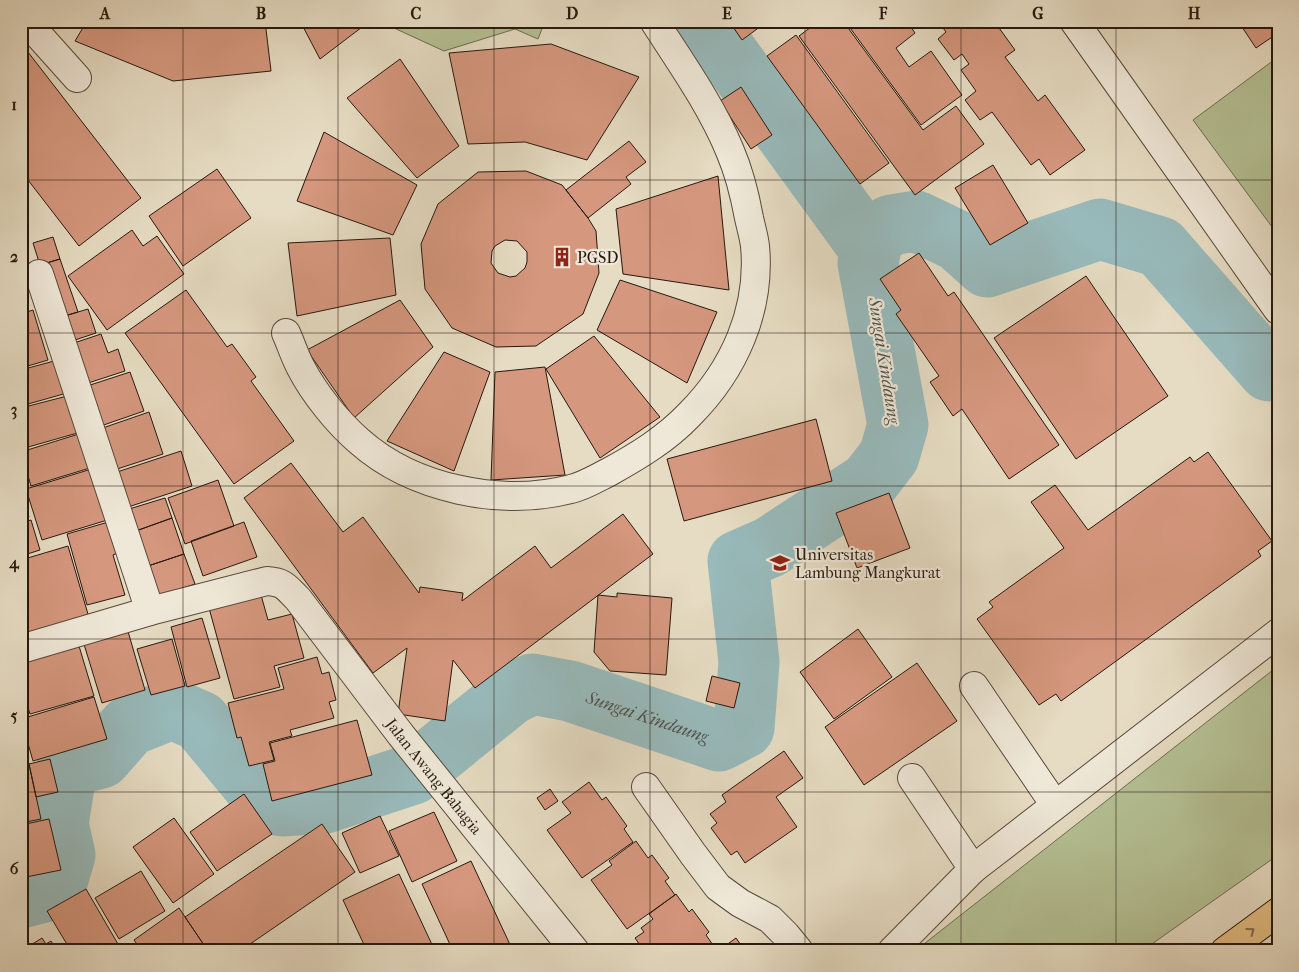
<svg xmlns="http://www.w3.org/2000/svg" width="1299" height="972" viewBox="0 0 1299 972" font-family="'IM FELL French Canon',serif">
<rect width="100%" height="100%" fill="#e6dcc3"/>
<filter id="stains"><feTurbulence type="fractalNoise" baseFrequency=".004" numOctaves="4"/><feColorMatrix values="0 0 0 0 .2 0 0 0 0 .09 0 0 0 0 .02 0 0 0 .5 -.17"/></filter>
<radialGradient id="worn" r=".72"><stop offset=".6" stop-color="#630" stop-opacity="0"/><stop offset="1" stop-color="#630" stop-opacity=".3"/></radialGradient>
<path fill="#b4c094" stroke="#6e6c51" d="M 397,21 L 545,21 L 538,39 L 515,29 L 444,51 L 394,28 Z
M 1278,57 L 1278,235 L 1193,120 Z
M 1278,666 L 1278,855 L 1142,951 L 915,951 Z"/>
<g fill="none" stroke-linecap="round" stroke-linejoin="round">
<path stroke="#6b7976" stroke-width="10" d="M 1269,371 L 1278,385"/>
<g stroke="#98babb" stroke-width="61">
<path d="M 704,21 L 870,249"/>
<path id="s1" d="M 21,898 L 55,889 L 65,855 L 58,824 L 67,767 L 101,758 L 129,726 L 172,709 L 200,721 L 262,796 L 270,804 L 282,806 L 325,803 L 413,774 L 510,695 L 532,684 L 570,691 L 719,741 L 744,728 L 749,662 L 738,561 L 770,547 L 869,482 L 889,456 L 898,425 L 868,263 L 873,237 L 891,225 L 916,221 L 958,241 L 987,267 L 1100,229 L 1160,247 L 1269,371 L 1278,364"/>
</g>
</g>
<path fill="#d5977e" stroke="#27180e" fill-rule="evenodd" d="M 87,21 L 265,21 L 271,71 L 173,81 L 75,41 Z
M 300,21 L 370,21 L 320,59 Z
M 729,21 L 768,21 L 742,40 Z
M 819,21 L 843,21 L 923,130 L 956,106 L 984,144 L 915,195 L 799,36 Z
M 845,21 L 907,21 L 915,33 L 896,48 L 909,67 L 931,51 L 962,95 L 921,125 Z
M 938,21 L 994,21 L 1015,50 L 1005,57 L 1038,101 L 1045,95 L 1085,150 L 1050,175 L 1039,159 L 1031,165 L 992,112 L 980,120 L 965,100 L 976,91 L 961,70 L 969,64 L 962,54 L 954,60 L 938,39 L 946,32 Z
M 1238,21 L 1278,21 L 1278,33 L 1256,48 Z
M 796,35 L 889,163 L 860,184 L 767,56 Z
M 21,43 L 141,198 L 79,246 L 21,171 Z
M 551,44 L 639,77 L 587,160 L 525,142 L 468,144 L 449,53 Z
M 400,59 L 459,146 L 417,178 L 347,98 Z
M 741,87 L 772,135 L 751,149 L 720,101 Z
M 324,132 L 417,185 L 393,235 L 297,201 Z
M 629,141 L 646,162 L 626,177 L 631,184 L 588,218 L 566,190 Z
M 993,165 L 1028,223 L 990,245 L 955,188 Z
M 217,169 L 251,218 L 183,266 L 149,216 Z
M 526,171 L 562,185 L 588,218 L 596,231 L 599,273 L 583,314 L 536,346 L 496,347 L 452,328 L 425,289 L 421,244 L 438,204 L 478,172 ZM 505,240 L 517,241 L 527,252 L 527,262 L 525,268 L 516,276 L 510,277 L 498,273 L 491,263 L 492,251 L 495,246 Z
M 718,176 L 729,290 L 623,274 L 616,209 Z
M 132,230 L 143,246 L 157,236 L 184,274 L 107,330 L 68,276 Z
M 53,237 L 60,259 L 40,265 L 33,243 Z
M 390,238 L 396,295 L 297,316 L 288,243 Z
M 919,253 L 948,296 L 954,292 L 1059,445 L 1009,479 L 962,409 L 953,416 L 930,382 L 939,376 L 896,314 L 901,310 L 880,279 Z
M 60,259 L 78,312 L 58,318 L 40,265 Z
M 1086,276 L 1168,396 L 1076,459 L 994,338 Z
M 620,280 L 717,312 L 687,383 L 597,330 Z
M 186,290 L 227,347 L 232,344 L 256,377 L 251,381 L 294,441 L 234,484 L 125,333 Z
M 400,300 L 433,347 L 354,418 L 307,350 Z
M 88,309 L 96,333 L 66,343 L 58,318 Z
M 33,310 L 48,360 L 21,368 L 21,314 Z
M 101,334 L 108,353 L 118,349 L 125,371 L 82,385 L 68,345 Z
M 594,336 L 660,417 L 600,458 L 546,369 Z
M 444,352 L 490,372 L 454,471 L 387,441 Z
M 65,358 L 74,391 L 21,406 L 21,370 Z
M 545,367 L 565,475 L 491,480 L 495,372 Z
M 130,372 L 144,411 L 95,428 L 81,388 Z
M 71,395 L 81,432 L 21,449 L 21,408 Z
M 149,412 L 163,454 L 108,472 L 94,431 Z
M 816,419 L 832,481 L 684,521 L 667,459 Z
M 82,433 L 93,467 L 31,486 L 21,452 Z
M 181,451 L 192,486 L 125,508 L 114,473 Z
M 1208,452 L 1272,541 L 1258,551 L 1261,556 L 1061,701 L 1056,694 L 1039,705 L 977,619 L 993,607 L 989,602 L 1064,548 L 1031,502 L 1055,485 L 1088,530 L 1190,457 L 1194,462 Z
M 291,463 L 343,532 L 363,517 L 419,593 L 420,587 L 463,593 L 462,601 L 535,546 L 551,568 L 623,514 L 653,554 L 475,688 L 453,660 L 445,721 L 398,714 L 407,648 L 373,673 L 244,498 Z
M 98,467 L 114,518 L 42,540 L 26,489 Z
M 218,480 L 234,526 L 185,544 L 168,498 Z
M 21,492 L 29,517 L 21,520 Z
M 889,493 L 910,548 L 857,568 L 836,513 Z
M 165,498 L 172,518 L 133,532 L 126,510 Z
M 172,518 L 184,554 L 145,567 L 133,532 Z
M 31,520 L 40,550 L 21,556 L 21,523 Z
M 112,521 L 120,552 L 113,555 L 125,595 L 87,605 L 67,534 Z
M 244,522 L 257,557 L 203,576 L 191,541 Z
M 68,546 L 90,621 L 21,641 L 21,560 Z
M 184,554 L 195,584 L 156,597 L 145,567 Z
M 617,593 L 672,598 L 666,675 L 610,671 L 594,652 L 598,595 L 617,597 Z
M 261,595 L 268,620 L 292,614 L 304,658 L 274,666 L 280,687 L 234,699 L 209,608 Z
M 202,618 L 220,678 L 187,687 L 171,627 Z
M 127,628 L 145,690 L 102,703 L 83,641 Z
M 858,629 L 892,677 L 834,719 L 800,672 Z
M 172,639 L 185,686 L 151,695 L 137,649 Z
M 79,646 L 94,696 L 30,714 L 21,685 L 21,662 Z
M 317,657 L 322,674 L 329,672 L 336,700 L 329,702 L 334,718 L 290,730 L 292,736 L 269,742 L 274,760 L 249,766 L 241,737 L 237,738 L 228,703 L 284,689 L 278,668 Z
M 917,663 L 957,721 L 864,785 L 825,727 Z
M 712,676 L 740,683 L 734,708 L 706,701 Z
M 94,697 L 107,739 L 33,761 L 21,719 Z
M 357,720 L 372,775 L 272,801 L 263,764 L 275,761 L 270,743 Z
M 21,732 L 29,764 L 21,766 Z
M 784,751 L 803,778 L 776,797 L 797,827 L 745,863 L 737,851 L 731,855 L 711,828 L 717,823 L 710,814 L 726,802 L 722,795 Z
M 50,759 L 58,792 L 36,797 L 29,764 Z
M 29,764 L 41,819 L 21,823 L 21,766 Z
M 589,782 L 602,800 L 606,797 L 627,826 L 624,829 L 633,842 L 582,878 L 547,830 L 571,813 L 562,802 Z
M 550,789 L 558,801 L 545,810 L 537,798 Z
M 244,794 L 272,834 L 217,871 L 190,832 Z
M 434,812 L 457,861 L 412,882 L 389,831 Z
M 380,816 L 399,856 L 360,873 L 342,833 Z
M 174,818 L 214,874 L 173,903 L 133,847 Z
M 49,819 L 61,870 L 21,878 L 21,825 Z
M 322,824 L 355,872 L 240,951 L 208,951 L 185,917 Z
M 636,841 L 648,858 L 652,855 L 669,878 L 665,881 L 675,895 L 627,929 L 591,880 L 612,865 L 609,861 Z
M 471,861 L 513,951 L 453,951 L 422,884 Z
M 141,871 L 165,911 L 119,939 L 95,898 Z
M 399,874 L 435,951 L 367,951 L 343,900 Z
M 86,889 L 122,951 L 71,951 L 47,911 Z
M 676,894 L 689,912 L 692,909 L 709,932 L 706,935 L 715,948 L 710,951 L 644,951 L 635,938 L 644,932 L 641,928 L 653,919 L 649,914 Z
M 179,908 L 208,951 L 142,951 L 134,940 Z
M 42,938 L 46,944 L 51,941 L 57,951 L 21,951 Z
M 736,938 L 745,951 L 718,951 Z"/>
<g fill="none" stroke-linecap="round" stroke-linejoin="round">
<defs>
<g id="minor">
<path d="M 28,21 L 34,30 L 77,78"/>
<path d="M 1074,21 L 1278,310"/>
<path d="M 39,274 L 150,611"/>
<path d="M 286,333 C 291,344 295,357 301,368 C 314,393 337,422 359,441 C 413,489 501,507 571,489 C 584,486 597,478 609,472 C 638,456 666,439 689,415 C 734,370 761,310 755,246 C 754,237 751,227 749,218 C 745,196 739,172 730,151 C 711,105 681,63 654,21"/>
<path id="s2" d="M 21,649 L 150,611 L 267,581 C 284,582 286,587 298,599 L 401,735 L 575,951"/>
<path d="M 974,686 L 1055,805"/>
<path d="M 912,778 L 973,869"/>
<path d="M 646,787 L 693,854 L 718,887 L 740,903 L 770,919 L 786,935 L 799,951"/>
<path d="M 892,951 L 973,869 L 1278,633"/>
</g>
<path id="highway" d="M 1225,951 L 1278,912"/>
</defs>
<use href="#minor" stroke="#57493b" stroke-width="30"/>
<use href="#highway" stroke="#27180e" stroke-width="30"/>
<use href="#minor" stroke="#efe8d8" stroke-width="28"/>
<use href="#highway" stroke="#e3be82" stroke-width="28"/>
</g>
<defs><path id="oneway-chevron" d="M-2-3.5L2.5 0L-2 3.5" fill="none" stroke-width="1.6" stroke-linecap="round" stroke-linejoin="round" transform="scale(1.25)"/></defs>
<use stroke="#856b48" href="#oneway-chevron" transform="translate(1251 931) rotate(-36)"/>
<path fill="none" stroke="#27180e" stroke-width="1" stroke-opacity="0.55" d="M 183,21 L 183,951M 338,21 L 338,951M 494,21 L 494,951M 650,21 L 650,951M 805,21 L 805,951M 961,21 L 961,951M 1116,21 L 1116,951M 21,180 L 1278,180M 21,333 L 1278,333M 21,486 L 1278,486M 21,639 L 1278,639M 21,792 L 1278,792"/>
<defs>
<symbol id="building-bare" viewBox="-9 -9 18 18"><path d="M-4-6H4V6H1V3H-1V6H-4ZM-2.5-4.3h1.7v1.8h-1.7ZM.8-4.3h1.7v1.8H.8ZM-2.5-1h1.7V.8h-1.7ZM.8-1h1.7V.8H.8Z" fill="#8f2418" stroke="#efe8d8" stroke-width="2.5" paint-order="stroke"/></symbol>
<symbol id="university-bare" viewBox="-9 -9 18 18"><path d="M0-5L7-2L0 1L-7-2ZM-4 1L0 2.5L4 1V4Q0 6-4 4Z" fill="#8f2418" stroke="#efe8d8" stroke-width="2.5" paint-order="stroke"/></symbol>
</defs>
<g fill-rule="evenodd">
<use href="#building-bare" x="548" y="243" width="28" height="28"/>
<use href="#university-bare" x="766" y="549" width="28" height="28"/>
</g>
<g text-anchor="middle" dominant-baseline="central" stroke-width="4.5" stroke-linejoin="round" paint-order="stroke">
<g font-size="16" fill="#27180e" stroke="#efe8d8" text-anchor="start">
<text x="577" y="257">PGSD</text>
<text x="795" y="554">Universitas<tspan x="795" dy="18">Lambung Mangkurat</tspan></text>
</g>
<g font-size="16" fill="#27180e" stroke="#efe8d8">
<text stroke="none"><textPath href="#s2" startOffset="516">Jalan Awang Bahagia</textPath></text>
</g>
<g font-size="18" font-style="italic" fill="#4f514b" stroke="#efe8d8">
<text transform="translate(884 361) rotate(81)">Sungai Kindaung</text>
<text stroke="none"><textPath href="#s1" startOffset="841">Sungai Kindaung</textPath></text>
</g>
</g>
<rect width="1299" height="972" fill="none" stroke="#e6dcc3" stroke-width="55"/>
<rect x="28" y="28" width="1244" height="916" fill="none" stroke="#27180e" stroke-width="2"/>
<g font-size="16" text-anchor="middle" font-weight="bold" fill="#27180e">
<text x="105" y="19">A</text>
<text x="261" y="19">B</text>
<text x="416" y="19">C</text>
<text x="572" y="19">D</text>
<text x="727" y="19">E</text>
<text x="883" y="19">F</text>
<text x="1038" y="19">G</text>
<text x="1194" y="19">H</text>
<text x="14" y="110">1</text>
<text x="14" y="262">2</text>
<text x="14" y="415">3</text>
<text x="14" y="568">4</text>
<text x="14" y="721">5</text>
<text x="14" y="874">6</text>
</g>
<rect width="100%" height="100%" filter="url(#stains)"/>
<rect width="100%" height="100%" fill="url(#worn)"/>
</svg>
